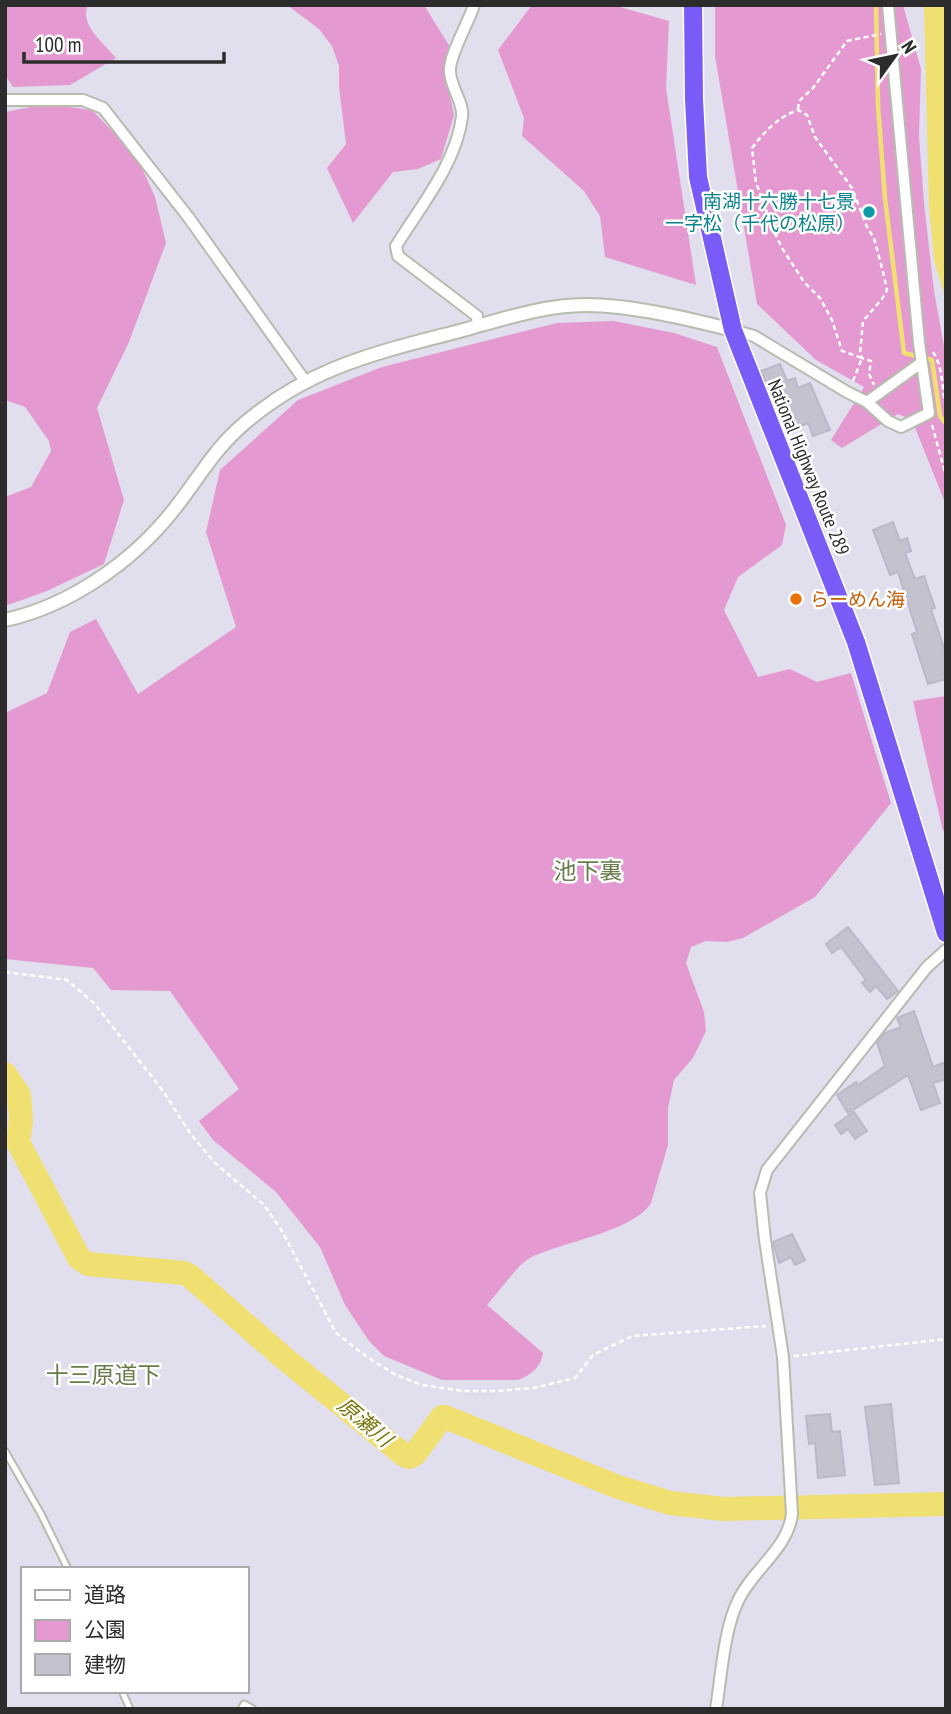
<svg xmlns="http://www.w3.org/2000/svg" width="951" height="1714" viewBox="0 0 951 1714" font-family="'PT Sans Narrow','Noto Sans JP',sans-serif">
<rect width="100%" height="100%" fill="#e1deed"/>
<path fill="#e49ad0" d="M 5,5 L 88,5 C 79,25 104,43 116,58 L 70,85 L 13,87 L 5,75 Z
M 287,5 L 424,5 L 450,47 L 445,72 L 454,115 L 441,159 L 418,169 L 393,172 L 353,223 L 327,168 L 346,144 L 339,87 L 339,66 L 332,46 L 319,29 Z
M 532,5 L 613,5 L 669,21 L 666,88 L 696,285 L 605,257 L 600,216 L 584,191 L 522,136 L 524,118 L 498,50 Z
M 715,5 L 903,5 L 921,69 L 919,137 L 924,203 L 934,291 L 946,357 L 946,505 L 912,420 L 898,414 L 842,448 L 831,440 L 864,387 L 816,360 L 757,304 L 715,56 Z
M 47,104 L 92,110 L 137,157 L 155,197 L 166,243 L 129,342 L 97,408 L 124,500 L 104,564 L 47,591 L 5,606 L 5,497 L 31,487 L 51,451 L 49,441 L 25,407 L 5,400 L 5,112 Z
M 614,321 L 674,333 L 717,347 L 786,525 L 782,545 L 738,577 L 724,610 L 758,677 L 790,669 L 817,682 L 851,673 L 891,803 L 815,897 L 743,938 L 727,942 L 706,941 L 691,947 L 686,963 L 704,1012 L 706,1031 L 693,1058 L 674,1080 L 668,1108 L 668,1145 L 651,1203 C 633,1232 561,1242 530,1258 C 519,1263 497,1294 487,1305 L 543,1353 C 541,1367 531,1375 518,1380 L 442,1380 L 384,1356 L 369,1341 L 345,1305 L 320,1247 L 276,1192 L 213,1140 L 199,1121 L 239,1089 L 170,991 L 111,990 L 93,968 L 5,959 L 5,771 L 7,767 L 5,760 L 5,713 L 47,693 L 70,632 L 96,619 L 138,694 L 236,627 L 206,532 L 220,470 L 298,400 L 382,367 L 557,323 Z
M 946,696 L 946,829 L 943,831 L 913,701 Z"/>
<path fill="#f0e071" d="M 924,5 L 946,5 L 946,300 L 934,260 L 929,206 Z"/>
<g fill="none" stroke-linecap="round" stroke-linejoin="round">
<path stroke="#f0e071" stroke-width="4.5" d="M 876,5 L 878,106 L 885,198 L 904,353 L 932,360 L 940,416 L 946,424"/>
<path stroke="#f0e071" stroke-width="24" d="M 5,1074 L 19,1095 L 21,1121 L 18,1142 L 79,1258 L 88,1264 L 184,1273 L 190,1276 L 284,1358 L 404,1455 L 410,1457 L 415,1454 L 442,1417 L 445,1417 L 618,1487 L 670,1503 L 724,1509 L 946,1504"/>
</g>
<path fill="#c5c2d0" stroke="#bcb7c9" stroke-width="2" d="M 780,364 L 787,381 L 795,378 L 798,388 L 810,383 L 830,430 L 813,436 L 808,423 L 796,428 L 793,419 L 782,423 L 761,371 Z
M 893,522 L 900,541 L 907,538 L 911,551 L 905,553 L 915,579 L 924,576 L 935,608 L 931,609 L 946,654 L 946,679 L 928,684 L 912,634 L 917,632 L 898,572 L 890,575 L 873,530 Z
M 848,927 L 898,991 L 887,999 L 876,986 L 870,992 L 862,983 L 866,980 L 841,947 L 832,953 L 826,944 Z
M 914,1011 L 933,1067 L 946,1062 L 946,1079 L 933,1083 L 940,1103 L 921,1110 L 908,1075 L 848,1113 L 837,1095 L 856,1082 L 858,1085 L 885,1066 L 877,1043 L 885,1033 L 901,1027 L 897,1018 Z
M 854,1112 L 867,1131 L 855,1139 L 848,1129 L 841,1134 L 835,1125 Z
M 792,1234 L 805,1260 L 795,1265 L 791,1257 L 779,1263 L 773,1242 Z
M 891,1404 L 899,1483 L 875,1485 L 865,1407 Z
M 830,1414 L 832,1432 L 840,1431 L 845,1475 L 818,1478 L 815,1443 L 809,1444 L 806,1416 Z"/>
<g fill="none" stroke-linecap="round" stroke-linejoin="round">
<defs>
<path id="service" d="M 5,1451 L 41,1514 L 68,1569
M 122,1691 L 130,1709
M 241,1709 L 244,1704 L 253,1709"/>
<path id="minor" d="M 474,5 C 469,22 449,55 450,71 C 450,87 464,102 462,117 C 456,164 420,207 396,246 L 398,256 L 477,316 L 478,326
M 5,100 L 83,100 L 103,108 L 189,218 L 305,381
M 733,330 L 754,336 L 847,392 L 867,402 L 888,421 L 901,427 L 929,413 L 919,343 L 888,5
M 867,402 L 921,363
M 716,1709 C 721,1678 724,1629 738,1601 C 752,1570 788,1549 792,1514 L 783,1357 L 765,1240 L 760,1193 L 767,1170 L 927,967 L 946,950"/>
<path id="tertiary" d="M 5,620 C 69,606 131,563 172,512 C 194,485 211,454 237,430 C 307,366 380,352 467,329 C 506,318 546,305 586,305 C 631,305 689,319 733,330"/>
<path id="trunk" d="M 693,5 L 694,99 L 698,177 L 733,330 L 856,642 L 946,933"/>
</defs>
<use href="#service" stroke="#b6bcae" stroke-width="9"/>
<use href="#minor" stroke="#b6bcae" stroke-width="14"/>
<use href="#tertiary" stroke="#b6bcae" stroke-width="16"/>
<use href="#trunk" stroke="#fff" stroke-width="21"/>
<path stroke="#fff" stroke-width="2.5" stroke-dasharray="5 3.5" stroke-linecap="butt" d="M 798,109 L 799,101 L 813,88 L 847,41 L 881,34
M 933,352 C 943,366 942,390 946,407
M 853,381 L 862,358 L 842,351 L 832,320 L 820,298 L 804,282 L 782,248 L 768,219 L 765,205 L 756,183 L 752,148 C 765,131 778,117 798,110 L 807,115 L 815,137 L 852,188 L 867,227 L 874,238 L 884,276 L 887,290 L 882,299 L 863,321 L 860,354 L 862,358 L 871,361 L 869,374 L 874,385
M 932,425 L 946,476
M 5,972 L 67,980 L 94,1003 L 163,1091 L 190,1133 L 215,1163 L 264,1205 L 282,1231 L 336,1333 L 367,1357 L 396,1375 L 422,1385 L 462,1391 L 498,1391 L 533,1388 L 575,1378 L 593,1355 L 632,1336 L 766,1326
M 794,1356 L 946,1339"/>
<use href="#service" stroke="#fff" stroke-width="5"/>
<use href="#minor" stroke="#fff" stroke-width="10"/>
<use href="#tertiary" stroke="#fff" stroke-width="12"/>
<use href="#trunk" stroke="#7a5bf8" stroke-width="18"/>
</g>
<circle fill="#0f9aa8" stroke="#fff" stroke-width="2.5" cx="869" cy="212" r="7"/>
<circle fill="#e8710a" stroke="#fff" stroke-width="2.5" cx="796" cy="599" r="7"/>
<g text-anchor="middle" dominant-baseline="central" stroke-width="5" stroke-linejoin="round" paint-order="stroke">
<g font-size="19" fill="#0d838f" stroke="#fff" text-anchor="end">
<text x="855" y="201">南湖十六勝十七景<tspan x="855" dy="22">一字松（千代の松原）</tspan></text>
</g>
<g font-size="19" fill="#2c2c2c" stroke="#fff">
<text transform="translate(809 467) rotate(68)">National Highway Route 289</text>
</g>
<g font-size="19" fill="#c56008" stroke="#fff" text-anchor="start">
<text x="810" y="599">らーめん海</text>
</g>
<g font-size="21" font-style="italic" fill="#7c760e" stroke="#fff">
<text transform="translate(365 1422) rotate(40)">原瀬川</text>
</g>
<g font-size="23" fill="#687d4b" stroke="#fff">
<text x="588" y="870">池下裏</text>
<text x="103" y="1374">十三原道下</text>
</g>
</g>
<rect width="951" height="1714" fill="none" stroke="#2c2c2c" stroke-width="14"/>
<rect x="21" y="1567" width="228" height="126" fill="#ffffff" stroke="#ababab" stroke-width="2"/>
<rect x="35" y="1590" width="35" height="10" fill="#ffffff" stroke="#ababab" stroke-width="2"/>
<text x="84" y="1602" font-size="21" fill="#2c2c2c">道路</text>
<rect x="35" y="1620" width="35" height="21" fill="#e49ad0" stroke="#ababab" stroke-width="2"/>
<text x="84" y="1637" font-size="21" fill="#2c2c2c">公園</text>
<rect x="35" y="1654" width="35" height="21" fill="#c5c2d0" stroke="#ababab" stroke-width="2"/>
<text x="84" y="1672" font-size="21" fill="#2c2c2c">建物</text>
<g transform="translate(895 56) rotate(57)" stroke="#ffffff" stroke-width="5" paint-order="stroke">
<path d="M0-5L12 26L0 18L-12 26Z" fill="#2c2c2c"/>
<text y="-10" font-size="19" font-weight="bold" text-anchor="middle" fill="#2c2c2c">N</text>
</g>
<path d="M24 52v10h200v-10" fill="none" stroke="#2c2c2c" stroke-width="3.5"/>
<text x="35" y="52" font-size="21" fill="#2c2c2c" stroke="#ffffff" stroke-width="5" paint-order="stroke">100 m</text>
</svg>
